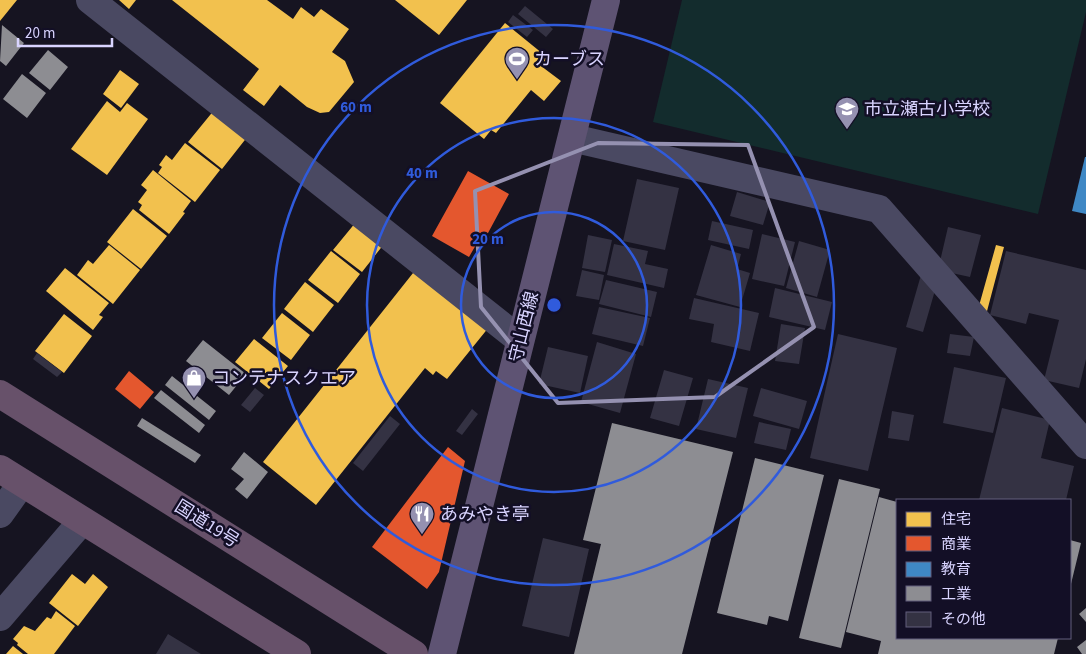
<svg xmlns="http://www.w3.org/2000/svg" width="1086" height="654" viewBox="0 0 1086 654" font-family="'Source Sans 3','Noto Sans JP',sans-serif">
<rect width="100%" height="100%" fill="#161421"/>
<path fill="#132c2d" d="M 682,0 L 1086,0 L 1086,12 L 1038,214 L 653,122 Z"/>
<path fill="#f2c14e" d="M 0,0 L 17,0 L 0,21 Z
M 119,0 L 136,0 L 129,9 Z
M 172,0 L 267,0 L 293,19 L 301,7 L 314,17 L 321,9 L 349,29 L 332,52 L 345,61 L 354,82 L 329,112 L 320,113 L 307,107 L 280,85 L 264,106 L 243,90 L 259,69 Z
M 395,0 L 467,0 L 439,35 Z
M 505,23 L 548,58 L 541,66 L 561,81 L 544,101 L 531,90 L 496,133 L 491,130 L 484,139 L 440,103 Z
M 120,70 L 139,84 L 121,108 L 103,94 Z
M 107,101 L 120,112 L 127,103 L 148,119 L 107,175 L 71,149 Z
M 215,109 L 248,136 L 222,169 L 188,142 Z
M 185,143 L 220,170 L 195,202 L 158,173 L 162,167 L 159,165 L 166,155 L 172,160 Z
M 153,170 L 191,201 L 183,212 L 185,213 L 169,234 L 139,210 L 142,205 L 138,202 L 147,190 L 141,185 Z
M 133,209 L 167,236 L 141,269 L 107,242 Z
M 356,222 L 384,244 L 362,272 L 333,250 Z
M 109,245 L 140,270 L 113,304 L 77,275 L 88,260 L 93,264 Z
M 996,245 L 1004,247 L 986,315 L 977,313 Z
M 331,251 L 360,274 L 338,303 L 308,280 Z
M 65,268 L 109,303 L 99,315 L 103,317 L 93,330 L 46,291 Z
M 417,268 L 489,327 L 447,379 L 436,371 L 433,375 L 425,368 L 316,505 L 263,462 Z
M 305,282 L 334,305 L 313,332 L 284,309 Z
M 282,313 L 310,335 L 291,360 L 262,338 Z
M 64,314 L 92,336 L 64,373 L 35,351 Z
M 254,339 L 288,366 L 269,389 L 235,362 Z
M 72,574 L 85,584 L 93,574 L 108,587 L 78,626 L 49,603 Z
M 56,611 L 75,626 L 54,654 L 28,654 L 17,645 L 18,643 L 13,639 L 24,626 L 35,631 L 47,617 L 51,619 Z
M 13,646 L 23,654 L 6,654 Z"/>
<path fill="#e4572e" d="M 468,171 L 509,194 L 481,246 L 477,243 L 469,257 L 432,236 Z
M 129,371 L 154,392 L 140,409 L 115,389 Z
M 448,447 L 465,461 L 439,572 L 427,589 L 372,547 Z"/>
<path fill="#3f88c5" d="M 1085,157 L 1086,157 L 1086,214 L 1072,211 Z"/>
<path fill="#8d8d92" d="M 2,25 L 24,43 L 6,66 L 0,61 Z
M 48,50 L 68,67 L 50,90 L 29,73 Z
M 22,74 L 46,93 L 27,118 L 3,99 Z
M 203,340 L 246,374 L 229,395 L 186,361 Z
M 172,376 L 216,411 L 209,420 L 165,385 Z
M 161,390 L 205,425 L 199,433 L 154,398 Z
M 142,418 L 201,455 L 195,463 L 137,426 Z
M 612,423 L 733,452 L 682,654 L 574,654 L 601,544 L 583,540 Z
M 244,452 L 268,472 L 247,499 L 235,489 L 244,479 L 231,469 Z
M 755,458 L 824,475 L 788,621 L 769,616 L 767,625 L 717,613 Z
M 839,479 L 880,489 L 841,648 L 799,638 Z
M 879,497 L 897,502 L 897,638 L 1058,638 L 1054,654 L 878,654 L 881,641 L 846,632 Z
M 1070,540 L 1081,543 L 1070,588 Z
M 1086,608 L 1086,622 L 1079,614 Z
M 1086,640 L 1086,654 L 1082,654 L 1077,647 Z"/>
<path fill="#343243" d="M 525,6 L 553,29 L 546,37 L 518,14 Z
M 513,15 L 533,30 L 527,37 L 508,22 Z
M 637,179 L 679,188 L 665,250 L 623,241 Z
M 737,192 L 770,202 L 763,225 L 730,216 Z
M 712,221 L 753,230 L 749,249 L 708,240 Z
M 948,227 L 981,235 L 970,277 L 938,270 Z
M 762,234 L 795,242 L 784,286 L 752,279 Z
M 588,235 L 612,240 L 605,272 L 582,268 Z
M 799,241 L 830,250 L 817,297 L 786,288 Z
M 614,244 L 648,251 L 645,264 L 668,269 L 664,288 L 607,275 Z
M 711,245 L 741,254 L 737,269 L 750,273 L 740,307 L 696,295 Z
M 1006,251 L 1086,270 L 1086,359 L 1079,388 L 1044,380 L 1059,320 L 1029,313 L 1026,324 L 990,315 Z
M 582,270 L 604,275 L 599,300 L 576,296 Z
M 921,275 L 938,280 L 923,332 L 906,327 Z
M 606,280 L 657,292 L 651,317 L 599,304 Z
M 775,288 L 832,302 L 825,330 L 769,317 Z
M 694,298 L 759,313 L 750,351 L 711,342 L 714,324 L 689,319 Z
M 599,307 L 650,318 L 643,346 L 592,334 Z
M 781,324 L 805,328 L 799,364 L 775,361 Z
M 838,334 L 897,348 L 868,471 L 810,458 Z
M 950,334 L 974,337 L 970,356 L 947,353 Z
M 597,342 L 636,354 L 620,413 L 581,402 Z
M 548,347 L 588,356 L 580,393 L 539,384 Z
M 37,353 L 62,372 L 57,377 L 33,359 Z
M 954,367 L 1006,378 L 993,433 L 943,423 Z
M 664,370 L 693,378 L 679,426 L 650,418 Z
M 708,379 L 748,388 L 736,438 L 696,429 Z
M 255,388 L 264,395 L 250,412 L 241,405 Z
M 761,388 L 807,401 L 799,429 L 753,416 Z
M 1002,408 L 1050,420 L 1041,458 L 1074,466 L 1066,500 L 979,500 Z
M 472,409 L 478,414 L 462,435 L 456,431 Z
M 892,411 L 914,415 L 909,441 L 888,438 Z
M 390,416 L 400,424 L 363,471 L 353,463 Z
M 759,422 L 791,429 L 786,450 L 754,443 Z
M 543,538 L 589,549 L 569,637 L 522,626 Z
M 168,634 L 201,654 L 156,654 Z"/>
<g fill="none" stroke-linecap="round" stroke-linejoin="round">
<path stroke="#4a4962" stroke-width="28" d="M 90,0 L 520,340
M 572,138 L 879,209 L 1086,445
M 0,514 L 22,483
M 0,617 L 82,521"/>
<path stroke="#5e5373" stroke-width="28" d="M 442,654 L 606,0"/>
<path stroke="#67516a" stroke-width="28" d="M 0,394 L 414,654
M 0,469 L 297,654"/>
</g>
<path fill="none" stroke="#9591b1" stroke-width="4" stroke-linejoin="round" d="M 598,143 L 748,145 L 814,327 L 715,397 L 558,403 L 481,307 L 475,191 Z"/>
<g fill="none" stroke="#305bdc" stroke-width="2.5">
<circle cx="554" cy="305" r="93"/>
<circle cx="554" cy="305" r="187"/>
<circle cx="554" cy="305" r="280"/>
</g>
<defs>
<symbol id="stadium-pin" viewBox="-11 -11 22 30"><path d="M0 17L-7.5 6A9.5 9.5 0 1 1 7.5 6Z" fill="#9591b1" stroke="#130f26"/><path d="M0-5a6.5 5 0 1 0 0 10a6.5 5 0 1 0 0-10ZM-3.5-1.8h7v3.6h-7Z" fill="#fff"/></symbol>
<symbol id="school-pin" viewBox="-11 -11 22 30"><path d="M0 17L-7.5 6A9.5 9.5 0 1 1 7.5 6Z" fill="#9591b1" stroke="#130f26"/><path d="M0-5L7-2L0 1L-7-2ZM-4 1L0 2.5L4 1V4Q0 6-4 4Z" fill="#fff"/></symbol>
<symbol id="shop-pin" viewBox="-11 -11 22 30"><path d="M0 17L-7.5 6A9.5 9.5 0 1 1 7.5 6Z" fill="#9591b1" stroke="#130f26"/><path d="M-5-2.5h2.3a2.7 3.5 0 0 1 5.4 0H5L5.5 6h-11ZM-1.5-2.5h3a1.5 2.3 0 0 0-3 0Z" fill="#fff"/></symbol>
<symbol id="restaurant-pin" viewBox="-11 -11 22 30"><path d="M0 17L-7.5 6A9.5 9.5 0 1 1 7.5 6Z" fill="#9591b1" stroke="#130f26"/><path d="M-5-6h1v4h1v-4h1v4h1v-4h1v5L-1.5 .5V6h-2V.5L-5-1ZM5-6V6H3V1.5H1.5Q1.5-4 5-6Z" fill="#fff"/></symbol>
</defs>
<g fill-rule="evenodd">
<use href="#stadium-pin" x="503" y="45" width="28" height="38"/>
<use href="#school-pin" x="833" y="95" width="28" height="38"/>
<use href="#shop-pin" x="180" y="364" width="28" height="38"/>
<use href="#restaurant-pin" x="408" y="500" width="28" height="38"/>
</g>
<g text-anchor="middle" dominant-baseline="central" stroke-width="5" stroke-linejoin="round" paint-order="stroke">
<g font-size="18" fill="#d9d4ff" stroke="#130f26" text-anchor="start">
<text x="534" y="59">カーブス</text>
<text x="864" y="109">市立瀬古小学校</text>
<text x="212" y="378">コンテナスクエア</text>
<text x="440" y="514">あみやき亭</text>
</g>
<g font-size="18" fill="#d9d4ff" stroke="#130f26">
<text transform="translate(524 327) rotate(-76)">守山西線</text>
<text transform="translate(207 524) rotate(32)">国道19号</text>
</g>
</g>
<circle cx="554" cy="305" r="8" fill="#305bdc" stroke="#130f26" stroke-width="2.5"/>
<g font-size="15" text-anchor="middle" font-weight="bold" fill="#305bdc" stroke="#130f26" stroke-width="5" stroke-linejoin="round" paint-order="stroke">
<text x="356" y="112">60 m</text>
<text x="422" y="178">40 m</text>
<text x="488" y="244">20 m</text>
</g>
<rect x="896" y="499" width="175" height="140" fill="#130f26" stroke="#625e7d"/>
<rect x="906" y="512" width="25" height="15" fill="#f2c14e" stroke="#625e7d"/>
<text x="941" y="524" font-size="15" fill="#d9d4ff">住宅</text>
<rect x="906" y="536" width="25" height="15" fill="#e4572e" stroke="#625e7d"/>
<text x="941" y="549" font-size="15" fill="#d9d4ff">商業</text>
<rect x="906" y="562" width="25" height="15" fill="#3f88c5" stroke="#625e7d"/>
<text x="941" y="574" font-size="15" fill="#d9d4ff">教育</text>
<rect x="906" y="586" width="25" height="15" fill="#8d8d92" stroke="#625e7d"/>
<text x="941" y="599" font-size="15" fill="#d9d4ff">工業</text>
<rect x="906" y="612" width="25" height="15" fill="#343243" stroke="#625e7d"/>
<text x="941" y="624" font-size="15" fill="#d9d4ff">その他</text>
<path d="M18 38v8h94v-8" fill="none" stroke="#d9d4ff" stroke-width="2.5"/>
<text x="25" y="38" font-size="15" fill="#d9d4ff" stroke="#130f26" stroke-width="4" paint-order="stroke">20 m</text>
</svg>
